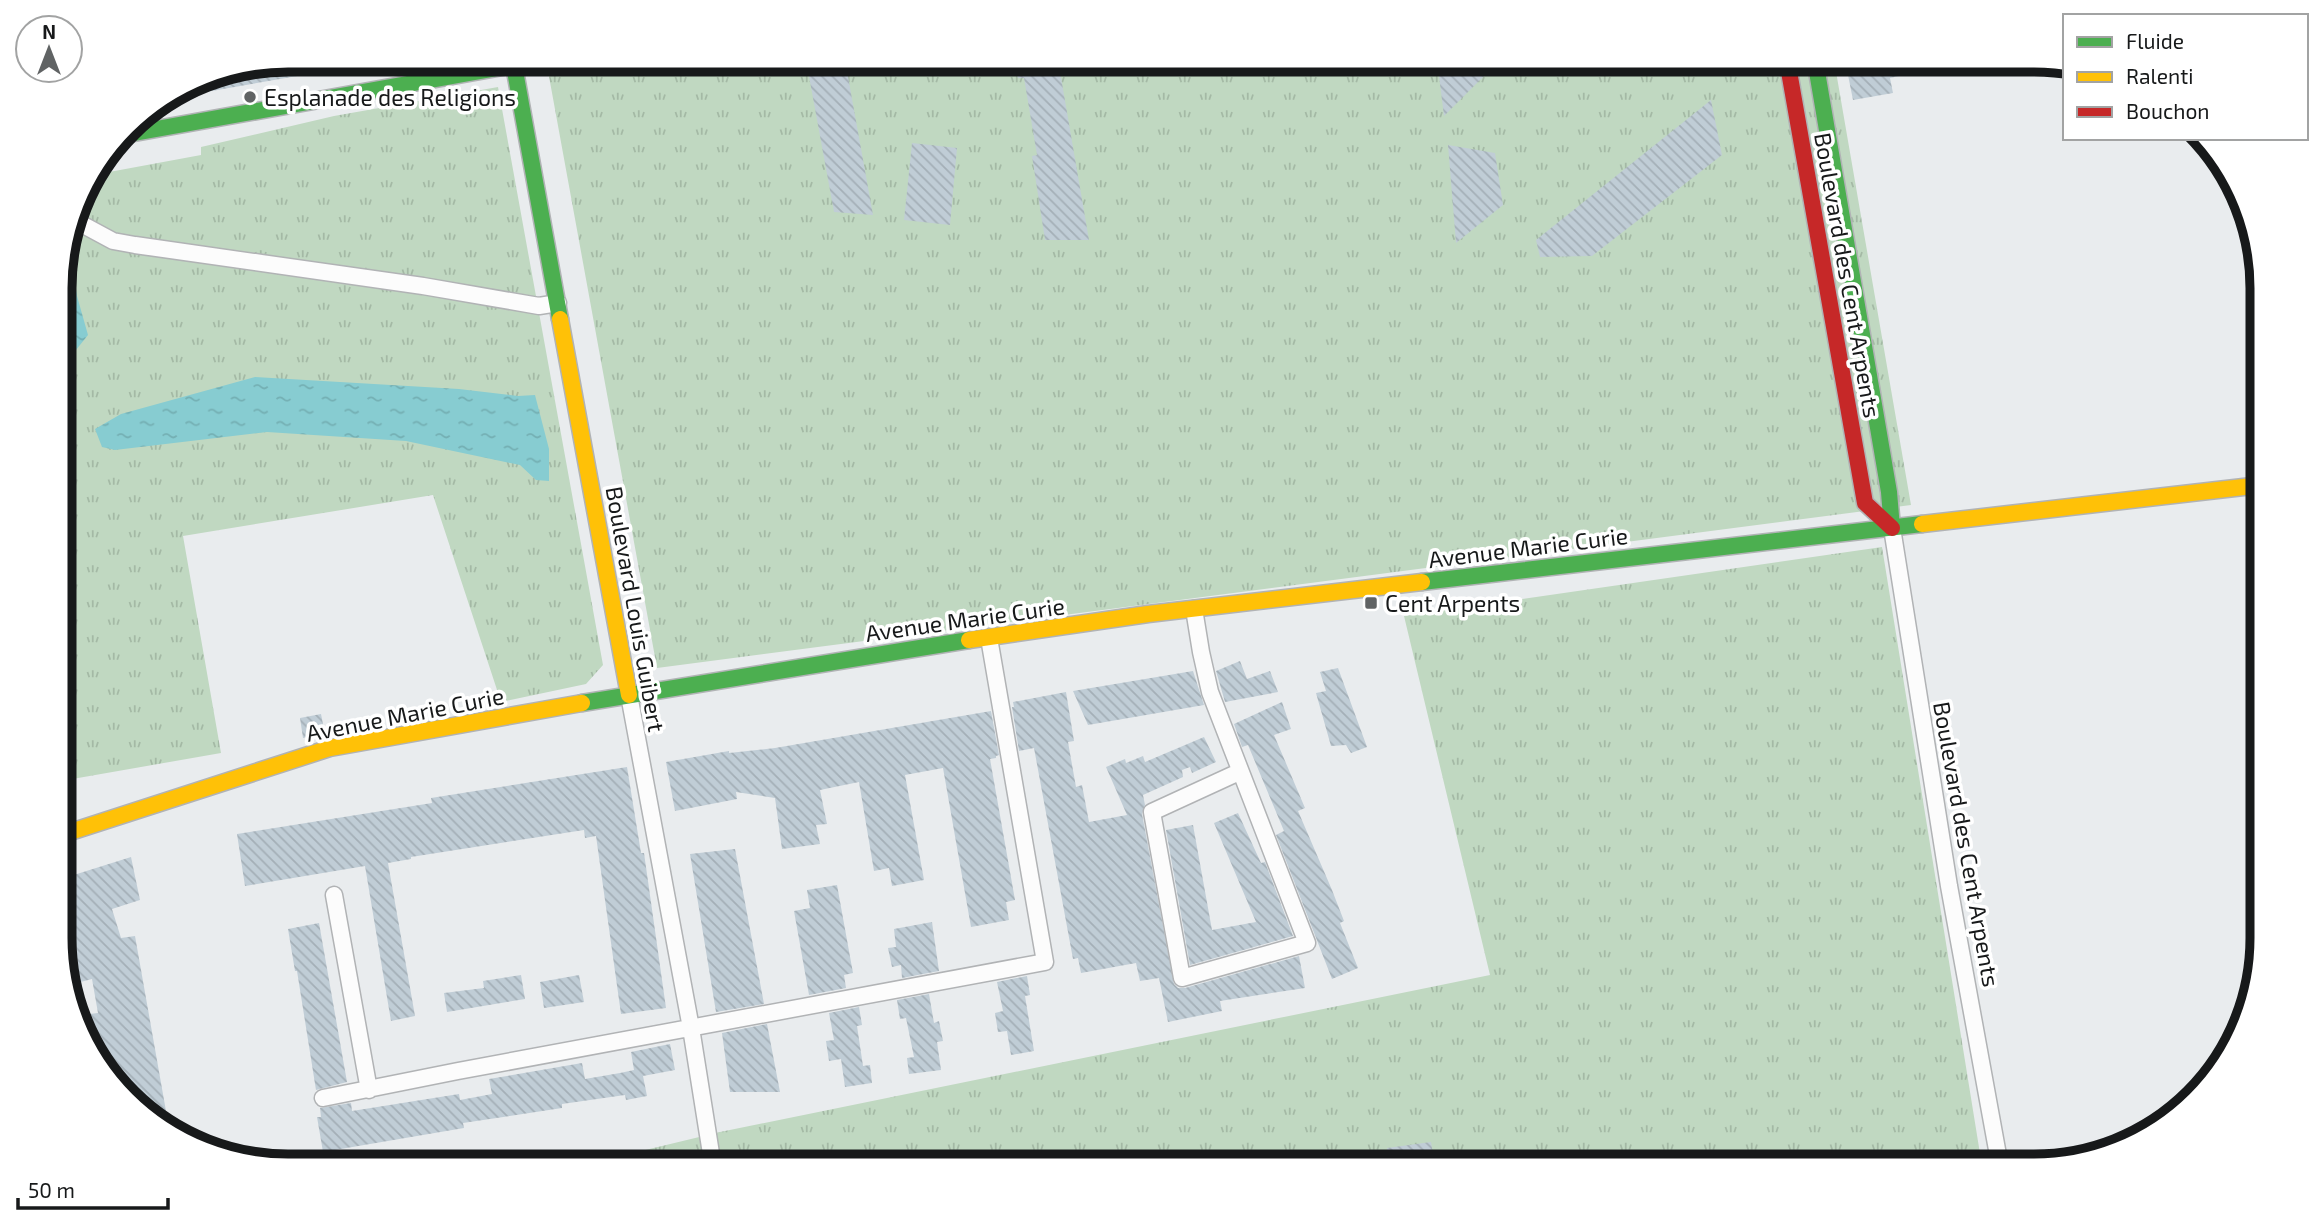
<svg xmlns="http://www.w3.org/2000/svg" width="2322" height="1226" viewBox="0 0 2322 1226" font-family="'Exo 2',sans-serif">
<defs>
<pattern id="grass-tufts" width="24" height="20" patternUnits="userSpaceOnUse" patternTransform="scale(1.75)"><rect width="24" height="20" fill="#c0d8c1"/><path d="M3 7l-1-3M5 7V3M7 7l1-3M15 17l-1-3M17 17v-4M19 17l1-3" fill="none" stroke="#a4b9a5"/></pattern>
<pattern id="water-ripples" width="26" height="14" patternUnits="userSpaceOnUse" patternTransform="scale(1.75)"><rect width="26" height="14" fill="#87ccd1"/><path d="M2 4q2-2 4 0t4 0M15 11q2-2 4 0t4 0" fill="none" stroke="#74afb3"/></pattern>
<pattern id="building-back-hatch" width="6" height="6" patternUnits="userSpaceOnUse" patternTransform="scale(1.75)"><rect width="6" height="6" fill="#c0cdd6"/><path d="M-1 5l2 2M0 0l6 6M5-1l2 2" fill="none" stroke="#a4afb7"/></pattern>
</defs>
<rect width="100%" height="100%" fill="#e9ecee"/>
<path fill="url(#grass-tufts)" d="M 546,60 L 1834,60 L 1911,505 L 657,668 Z
M 498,87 L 603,665 L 586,684 L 501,702 L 433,495 L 183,536 L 221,753 L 61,781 L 60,273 L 83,187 L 93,175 L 201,155 L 201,147 L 334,116 Z
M 1882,547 L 1982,1166 L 579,1166 L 720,1132 L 1490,975 L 1404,616 Z"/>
<path fill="url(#water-ripples)" d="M 62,266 L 73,272 L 77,296 L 88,335 L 68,360 L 60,360 L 60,273 Z
M 255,377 L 459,389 L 518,396 L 535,395 L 549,449 L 549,481 L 536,480 L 520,465 L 406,441 L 267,432 L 115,450 L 102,447 L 95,429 L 121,414 Z"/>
<path fill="url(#building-back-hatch)" d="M 288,60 L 342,60 L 343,68 L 166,99 L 201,77 Z
M 806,60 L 845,60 L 873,215 L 834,212 Z
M 1014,60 L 1058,60 L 1089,240 L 1045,240 L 1032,156 L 1037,155 L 1024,78 L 1018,78 Z
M 1437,60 L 1482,60 L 1485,75 L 1444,116 Z
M 1845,60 L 1900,60 L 1903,75 L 1890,78 L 1893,93 L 1853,100 Z
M 1711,100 L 1722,155 L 1592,256 L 1540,257 L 1536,240 Z
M 912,143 L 957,148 L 950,225 L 904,220 Z
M 1448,145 L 1495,153 L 1503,205 L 1456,243 Z
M 1240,661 L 1247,679 L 1270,671 L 1278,692 L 1225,702 L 1216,671 Z
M 1338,668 L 1367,747 L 1351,753 L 1346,745 L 1331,746 L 1316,693 L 1326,691 L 1320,672 Z
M 1193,671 L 1204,705 L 1088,725 L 1073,691 Z
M 1066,692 L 1074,741 L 1068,742 L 1071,759 L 1076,787 L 1082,785 L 1089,822 L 1127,815 L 1106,767 L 1125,759 L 1126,763 L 1143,756 L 1145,762 L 1204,737 L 1216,762 L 1192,773 L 1190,767 L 1182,770 L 1183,777 L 1143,795 L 1145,805 L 1142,814 L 1174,984 L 1178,988 L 1185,988 L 1299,956 L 1305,988 L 1220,1001 L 1222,1011 L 1168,1022 L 1159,978 L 1140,981 L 1136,963 L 1081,973 L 1078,958 L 1073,959 L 1034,748 L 1019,751 L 1012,707 L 1014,707 L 1013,702 Z
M 1282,702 L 1291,729 L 1274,735 L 1305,808 L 1298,811 L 1332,890 L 1344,921 L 1340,923 L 1358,968 L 1332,979 L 1276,835 L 1284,831 L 1248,745 L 1242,747 L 1234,724 Z
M 991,711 L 999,755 L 996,756 L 996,758 L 990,759 L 1015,900 L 1006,902 L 1009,920 L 971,927 L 943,768 L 905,775 L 924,880 L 892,886 L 889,868 L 874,871 L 859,782 L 820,790 L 827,824 L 816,825 L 820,844 L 782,849 L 775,798 L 736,792 L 737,799 L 675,811 L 666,762 L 729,751 L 729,753 L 775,748 Z
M 321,714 L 325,734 L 303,738 L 300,718 Z
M 627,767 L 641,853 L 644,853 L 666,1008 L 621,1014 L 596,836 L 585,838 L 584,830 L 411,857 L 411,859 L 388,863 L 415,1016 L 391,1021 L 365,866 L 245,886 L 237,834 L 432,803 L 431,798 Z
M 1238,813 L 1261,863 L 1265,862 L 1293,936 L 1190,965 L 1166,830 L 1193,825 L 1212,930 L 1256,922 L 1214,823 Z
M 735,849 L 764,1004 L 716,1012 L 690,854 Z
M 131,857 L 140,900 L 112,909 L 121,938 L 135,936 L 169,1128 L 107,1077 L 81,1015 L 98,1013 L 92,979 L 69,985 L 62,968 L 61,879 Z
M 837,885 L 853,973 L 844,975 L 846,988 L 809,995 L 794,911 L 810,908 L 807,890 Z
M 932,922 L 939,971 L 902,978 L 901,965 L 892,967 L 888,948 L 896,947 L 894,929 Z
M 319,923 L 347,1082 L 316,1090 L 297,971 L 295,971 L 288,929 Z
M 521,975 L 525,999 L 447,1012 L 444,993 L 484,988 L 483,981 Z
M 579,975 L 584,1002 L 544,1008 L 540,982 Z
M 1027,976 L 1030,995 L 1025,996 L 1034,1051 L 1011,1055 L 1007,1031 L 998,1032 L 995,1013 L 1003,1011 L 997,982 Z
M 929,994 L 934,1023 L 939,1021 L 943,1041 L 937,1042 L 941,1070 L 909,1074 L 907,1058 L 914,1057 L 906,1018 L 900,1019 L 897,1000 Z
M 859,1007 L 862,1025 L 857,1026 L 863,1066 L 870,1065 L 872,1083 L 845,1087 L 841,1059 L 829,1061 L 826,1041 L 834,1040 L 829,1013 Z
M 767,1024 L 780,1092 L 730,1092 L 722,1033 Z
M 670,1044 L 675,1070 L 643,1076 L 647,1096 L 626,1100 L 625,1095 L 562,1104 L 562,1108 L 463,1123 L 464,1128 L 323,1152 L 317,1117 L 321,1117 L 320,1108 L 351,1103 L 352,1111 L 459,1094 L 460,1100 L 492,1094 L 489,1079 L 582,1063 L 585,1079 L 620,1073 L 634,1070 L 631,1052 Z
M 1431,1142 L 1435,1166 L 1389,1166 L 1387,1148 Z"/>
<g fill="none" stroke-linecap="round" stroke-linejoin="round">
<defs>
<path id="street" d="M 514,65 L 546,60
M 74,220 L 113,241 L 135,245 L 423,286 L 539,306 L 558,303
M 1892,528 L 1949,886 L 2000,1166
M 1194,609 L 1201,652 L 1210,692 L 1307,943 L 1182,978 L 1152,812 L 1239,772
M 629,695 L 691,1028 L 713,1166
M 334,895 L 369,1090
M 323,1098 L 458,1071 L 1045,962 L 989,638"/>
<path id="fast" d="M 513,60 L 560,319
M 1815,60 L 1889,492 L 1892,528
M 123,135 L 514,65
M 1422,582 L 1922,524
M 582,703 L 969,640"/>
<path id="slow" d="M 560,319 L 629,695
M 1922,524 L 2261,485
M 969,640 L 1148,614 L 1422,582
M 61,835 L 330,748 L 582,703"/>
<path id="jam" d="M 1787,60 L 1865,503 L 1892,528"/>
</defs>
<use href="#street" stroke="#b1b3b5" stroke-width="19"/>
<use href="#fast" stroke="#b1b3b5" stroke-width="19"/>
<use href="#slow" stroke="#b1b3b5" stroke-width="19"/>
<use href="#jam" stroke="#b1b3b5" stroke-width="19"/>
<use href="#street" stroke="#fcfcfc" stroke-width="16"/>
<use href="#fast" stroke="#4caf50" stroke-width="16"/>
<use href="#slow" stroke="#ffc107" stroke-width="16"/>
<use href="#jam" stroke="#c62828" stroke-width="16"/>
</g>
<g fill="#606364" stroke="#fff" stroke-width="2.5">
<circle cx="250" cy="97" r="7"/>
<rect x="1364" y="596" width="14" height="14" rx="3.5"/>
</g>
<g text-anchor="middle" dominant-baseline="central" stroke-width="7" stroke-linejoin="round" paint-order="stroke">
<g font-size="23" fill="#17191a" stroke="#fff" text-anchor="start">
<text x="264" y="97">Esplanade des Religions</text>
<text x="1385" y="603">Cent Arpents</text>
</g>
<g font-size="23" fill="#17191a" stroke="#fff">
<text transform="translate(1848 275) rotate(80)">Boulevard des Cent Arpents</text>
<text transform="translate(1528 547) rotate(-7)">Avenue Marie Curie</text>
<text transform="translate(636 609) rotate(80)">Boulevard Louis Guibert</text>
<text transform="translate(965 619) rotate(-8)">Avenue Marie Curie</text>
<text transform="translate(405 714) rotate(-11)">Avenue Marie Curie</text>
<text transform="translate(1967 844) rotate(80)">Boulevard des Cent Arpents</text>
</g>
</g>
<path d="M0 0H2322V1226H0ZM288 72H2034A216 216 0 0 1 2250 288V938A216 216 0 0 1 2034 1154H288A216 216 0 0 1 72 938V288A216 216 0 0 1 288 72Z" fill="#fff" fill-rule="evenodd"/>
<path fill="none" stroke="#17191a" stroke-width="9" d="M288 72H2034A216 216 0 0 1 2250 288V938A216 216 0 0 1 2034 1154H288A216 216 0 0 1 72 938V288A216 216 0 0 1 288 72Z"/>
<rect x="2063" y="14" width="245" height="126" fill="#ffffff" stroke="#a2a3a3" stroke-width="2"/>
<rect x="2077" y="37" width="35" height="10" fill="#4caf50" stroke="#a2a3a3" stroke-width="2"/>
<text x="2126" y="49" font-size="21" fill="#17191a">Fluide</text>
<rect x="2077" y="72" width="35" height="10" fill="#ffc107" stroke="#a2a3a3" stroke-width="2"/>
<text x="2126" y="84" font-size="21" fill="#17191a">Ralenti</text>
<rect x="2077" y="107" width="35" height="10" fill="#c62828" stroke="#a2a3a3" stroke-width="2"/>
<text x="2126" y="119" font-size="21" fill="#17191a">Bouchon</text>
<g transform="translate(49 49)"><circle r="33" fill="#ffffff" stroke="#a2a3a3" stroke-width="2"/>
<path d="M0-5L12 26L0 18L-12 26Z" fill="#606364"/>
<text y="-10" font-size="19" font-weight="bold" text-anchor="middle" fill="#17191a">N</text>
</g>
<path d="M18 1198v10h150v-10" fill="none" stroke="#17191a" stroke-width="3.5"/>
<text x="28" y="1198" font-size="21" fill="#17191a" stroke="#ffffff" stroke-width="5" paint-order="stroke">50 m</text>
</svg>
